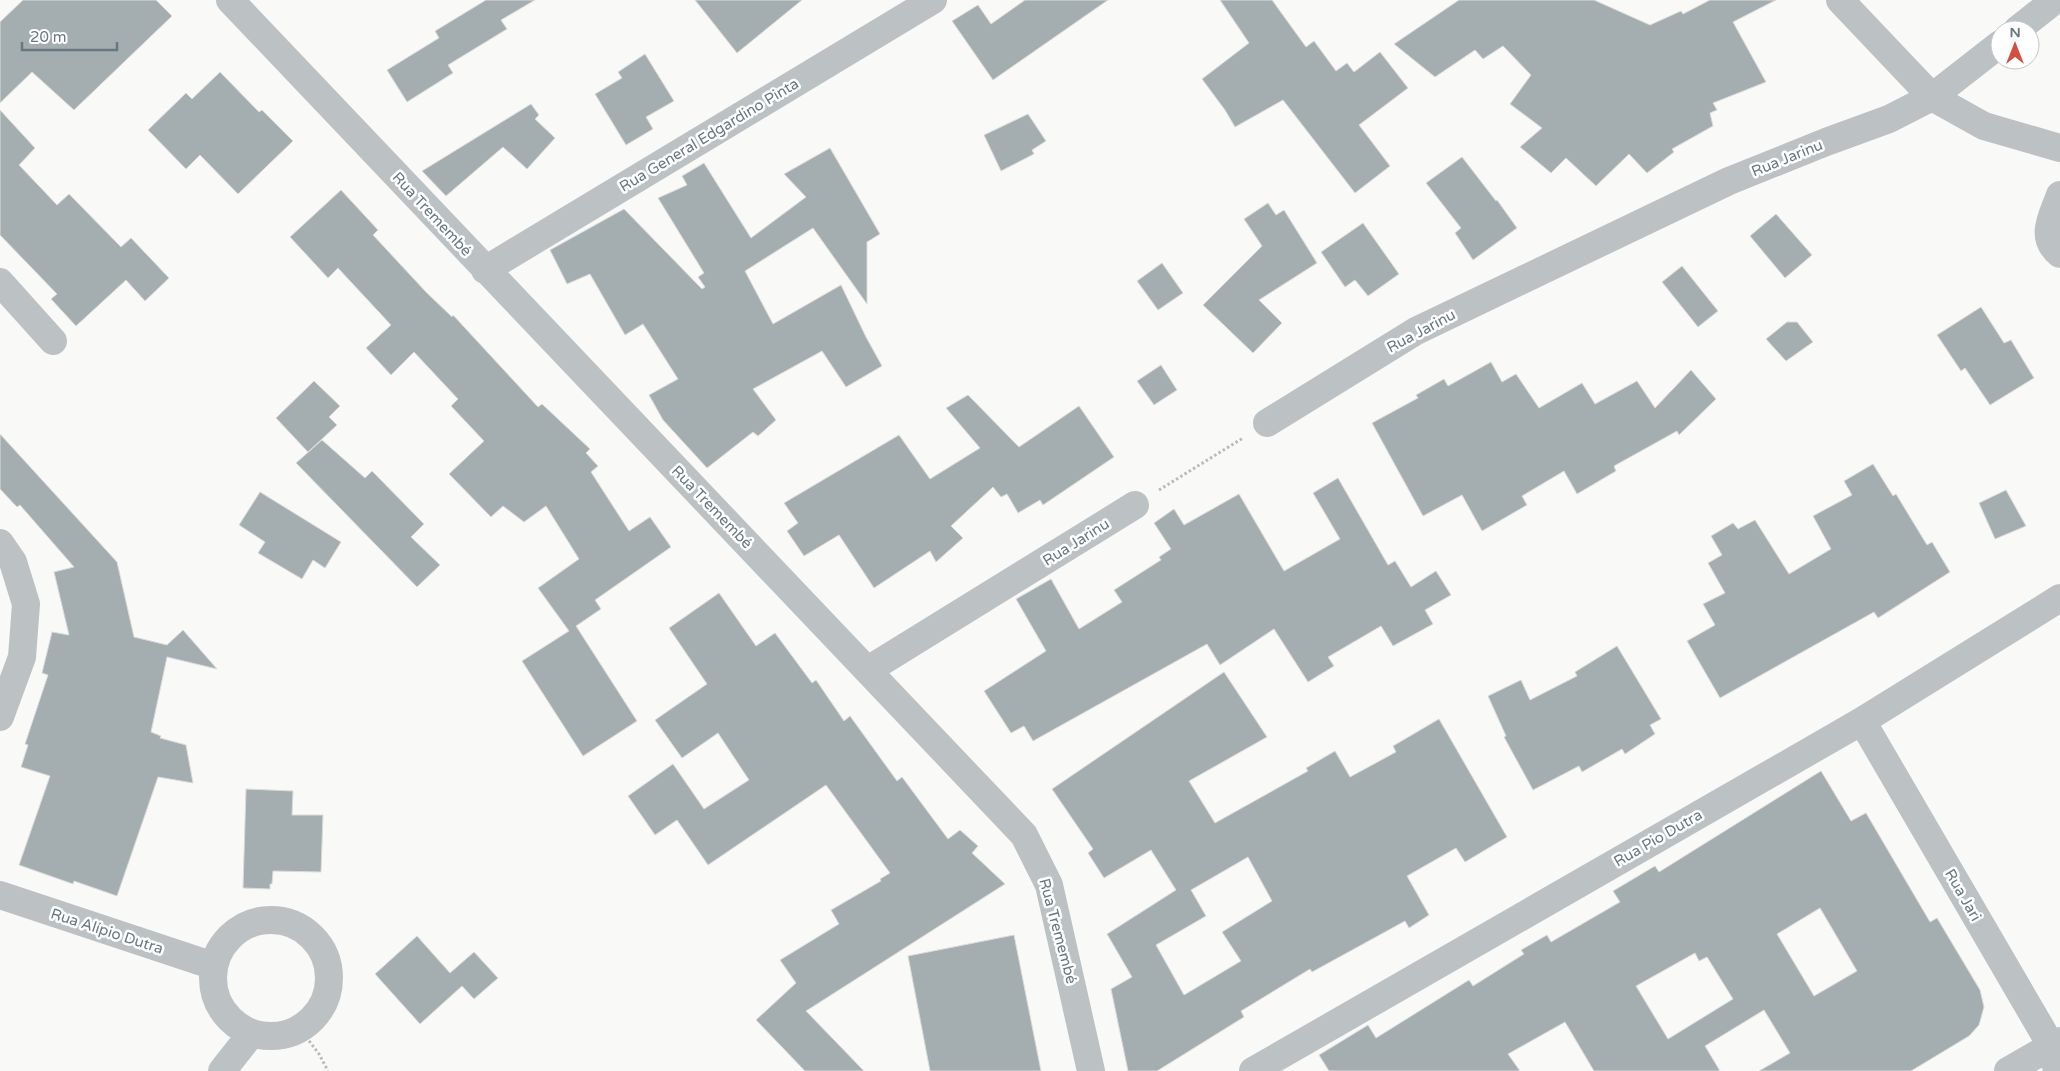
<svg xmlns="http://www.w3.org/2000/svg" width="2060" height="1071" viewBox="0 0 2060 1071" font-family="'Varela Round',sans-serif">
<rect width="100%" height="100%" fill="#f9f9f7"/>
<path fill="#a4aeb1" stroke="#dbdbd9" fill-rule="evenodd" d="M 23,0 L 156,0 L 172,16 L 74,110 L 32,72 L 0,103 L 0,22 Z
M 486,0 L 535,0 L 501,20 L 507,29 L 448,65 L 453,73 L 407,102 L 387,70 L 439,38 L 435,31 Z
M 695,0 L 802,0 L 737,53 Z
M 1025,0 L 1108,0 L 993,80 L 952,21 L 978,5 L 991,24 Z
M 1220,0 L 1272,0 L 1306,47 L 1314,41 L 1336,71 L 1347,63 L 1354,72 L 1380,52 L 1408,88 L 1359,125 L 1390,166 L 1355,193 L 1283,100 L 1235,127 L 1225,110 L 1202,79 L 1249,43 Z
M 1459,0 L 1594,0 L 1650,25 L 1681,11 L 1683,14 L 1710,0 L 1776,0 L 1733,22 L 1766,82 L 1713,103 L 1717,110 L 1710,113 L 1713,126 L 1672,149 L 1674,152 L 1647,173 L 1629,154 L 1596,186 L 1566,158 L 1551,173 L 1520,147 L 1542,128 L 1510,104 L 1531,75 L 1503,46 L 1483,59 L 1475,50 L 1435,77 L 1394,44 Z
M 645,54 L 674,101 L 646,117 L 653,129 L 626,145 L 595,94 L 622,78 L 618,72 Z
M 220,72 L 259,112 L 262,110 L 293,141 L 238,194 L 200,155 L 186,169 L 148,130 L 186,93 L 192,99 Z
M 531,104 L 539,115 L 535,119 L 555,138 L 527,169 L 503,147 L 446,196 L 422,171 Z
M 0,110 L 35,148 L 19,165 L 57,205 L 69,194 L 121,247 L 131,238 L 169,278 L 145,301 L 126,280 L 76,326 L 51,299 L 57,294 L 0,235 Z
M 1028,114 L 1046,141 L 1032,150 L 1034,154 L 1001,171 L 984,135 Z
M 830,148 L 880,234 L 867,242 L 867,304 L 813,228 L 745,271 L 773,324 L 841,285 L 866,337 L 882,366 L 846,387 L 822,351 L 753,389 L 776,420 L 758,436 L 753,432 L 707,468 L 663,420 L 649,395 L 678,379 L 643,324 L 625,335 L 590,274 L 567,284 L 550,250 L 624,209 L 702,289 L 705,287 L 698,277 L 704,273 L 658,198 L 687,185 L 682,176 L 704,163 L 751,238 L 806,197 L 784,174 Z
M 1462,157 L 1496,201 L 1497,200 L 1517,228 L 1473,260 L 1455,233 L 1461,228 L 1426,183 Z
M 341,190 L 378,230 L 373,235 L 426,292 L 452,317 L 453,315 L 538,407 L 542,404 L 590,449 L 586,453 L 598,466 L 591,472 L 629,531 L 650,517 L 671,547 L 595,600 L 601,609 L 576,626 L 637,721 L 583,756 L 522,661 L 569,631 L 538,588 L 579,559 L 546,506 L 524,522 L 503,506 L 491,517 L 449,474 L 484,441 L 451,406 L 458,399 L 414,352 L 391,375 L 366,348 L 391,325 L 338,268 L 328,278 L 290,237 Z
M 1268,203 L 1276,215 L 1284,210 L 1317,263 L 1259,300 L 1282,323 L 1253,353 L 1203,305 L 1262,246 L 1244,219 Z
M 1776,214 L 1812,255 L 1785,278 L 1750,236 Z
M 1363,223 L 1399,274 L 1368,296 L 1355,280 L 1345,287 L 1321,252 Z
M 1162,263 L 1183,293 L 1158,310 L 1137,281 Z
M 1682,266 L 1718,311 L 1698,327 L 1662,282 Z
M 1981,307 L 2004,343 L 2011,340 L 2034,378 L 1990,405 L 1965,368 L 1961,371 L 1937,335 Z
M 1787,322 L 1797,322 L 1813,342 L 1786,361 L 1766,339 Z
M 1491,362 L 1502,382 L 1516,374 L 1539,408 L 1582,383 L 1595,404 L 1637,381 L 1655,408 L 1691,370 L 1716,399 L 1679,435 L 1677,431 L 1614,466 L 1616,471 L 1577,494 L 1564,471 L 1522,496 L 1527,505 L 1482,531 L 1462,495 L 1423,516 L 1372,423 L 1418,398 L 1416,395 L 1444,379 L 1448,386 Z
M 1161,365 L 1177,390 L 1154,405 L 1137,381 Z
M 314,381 L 340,406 L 329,417 L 337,425 L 308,452 L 276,418 Z
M 968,395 L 1019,447 L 1079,406 L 1114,457 L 1043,505 L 1040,500 L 1018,513 L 1007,494 L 1001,497 L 993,487 L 951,526 L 963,538 L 936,562 L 930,551 L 874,588 L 839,535 L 804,556 L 787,531 L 798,523 L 784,503 L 899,435 L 930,479 L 980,448 L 946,408 Z
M 0,434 L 117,562 L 134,637 L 167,645 L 183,630 L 217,669 L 167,657 L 151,732 L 161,736 L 160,738 L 186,745 L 193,783 L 158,777 L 117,896 L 74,881 L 73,884 L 19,865 L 50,776 L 21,767 L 28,745 L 25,744 L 48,675 L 42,673 L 52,632 L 69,635 L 54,572 L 74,567 L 20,505 L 17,507 L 0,489 Z
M 322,440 L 365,478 L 372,471 L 424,524 L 411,537 L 440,565 L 417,587 L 296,463 Z
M 1873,464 L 1893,496 L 1896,494 L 1927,545 L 1932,542 L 1950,572 L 1878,618 L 1874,612 L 1720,698 L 1687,641 L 1715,625 L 1703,604 L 1725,593 L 1708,563 L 1722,555 L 1711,536 L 1733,523 L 1738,529 L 1755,520 L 1789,574 L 1831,549 L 1813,516 L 1852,495 L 1844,481 Z
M 1338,478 L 1388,565 L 1395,561 L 1411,587 L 1436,571 L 1451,595 L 1425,610 L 1433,624 L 1393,646 L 1381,626 L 1328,657 L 1334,666 L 1308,682 L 1274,629 L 1220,665 L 1207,644 L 1033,741 L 1024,726 L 1011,733 L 984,691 L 1046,651 L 1016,599 L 1051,579 L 1079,629 L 1122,602 L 1114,590 L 1161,560 L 1159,557 L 1171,549 L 1154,523 L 1174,509 L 1184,525 L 1239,494 L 1284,571 L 1340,539 L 1313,493 Z
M 2006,490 L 2026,526 L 1995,539 L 1979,503 Z
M 260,492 L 341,542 L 325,568 L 313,560 L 302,579 L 258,553 L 265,542 L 239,525 Z
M 719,593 L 756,646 L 775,633 L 812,683 L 816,680 L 844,721 L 850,716 L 897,781 L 902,777 L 948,839 L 960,830 L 978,846 L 972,853 L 1005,884 L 806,1011 L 864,1071 L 805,1071 L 756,1020 L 796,983 L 780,960 L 839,924 L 831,910 L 881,881 L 880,879 L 890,873 L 826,785 L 708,865 L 677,820 L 655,835 L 628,796 L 673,764 L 704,809 L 749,780 L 718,733 L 682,758 L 655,720 L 707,684 L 669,628 Z
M 1617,646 L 1661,719 L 1650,725 L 1655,734 L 1625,754 L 1622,749 L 1582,772 L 1579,766 L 1533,790 L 1504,737 L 1506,736 L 1488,696 L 1521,680 L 1530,700 L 1577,676 L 1575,672 Z
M 1224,672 L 1267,737 L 1189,781 L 1215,823 L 1308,771 L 1306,768 L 1335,751 L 1350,777 L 1396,752 L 1393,746 L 1439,719 L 1507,837 L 1465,862 L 1456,848 L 1407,876 L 1429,915 L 1409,928 L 1405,921 L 1312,972 L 1310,969 L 1241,1011 L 1244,1017 L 1157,1071 L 1128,1071 L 1111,989 L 1132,977 L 1107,934 L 1176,890 L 1151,850 L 1104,878 L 1088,853 L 1093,849 L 1052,789 ZM 1248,857 L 1272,901 L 1222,932 L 1241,961 L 1184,995 L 1156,945 L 1206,916 L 1191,890 Z
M 1821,771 L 1851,821 L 1866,813 L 1930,922 L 1937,918 L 1980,990 L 1984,1007 L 1979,1025 L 1969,1036 L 1911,1071 L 1759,1071 L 1790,1053 L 1764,1010 L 1705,1046 L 1720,1071 L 1594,1071 L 1565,1022 L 1508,1054 L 1520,1071 L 1329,1071 L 1319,1055 L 1368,1025 L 1376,1038 L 1469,980 L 1473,986 L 1524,954 L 1521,950 L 1547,935 L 1551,942 L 1620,902 L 1613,891 L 1655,866 L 1659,872 ZM 1820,908 L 1857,971 L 1814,996 L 1777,934 ZM 1695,953 L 1699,961 L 1707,957 L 1733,999 L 1668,1039 L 1636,986 Z
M 246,789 L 293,791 L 292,815 L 323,815 L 321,872 L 273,871 L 272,884 L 270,884 L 270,889 L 243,888 Z
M 1014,935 L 1041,1071 L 930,1071 L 908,956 Z
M 417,936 L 450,973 L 474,952 L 498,978 L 474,999 L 462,986 L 420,1024 L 375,974 Z"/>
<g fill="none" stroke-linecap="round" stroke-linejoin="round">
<path stroke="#b7bbbd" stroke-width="3" stroke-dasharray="2.5 2.5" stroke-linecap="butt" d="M 1159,490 L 1243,438
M 300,1029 L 319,1054 L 328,1071"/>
<path stroke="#bcc2c4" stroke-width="28" d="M 230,0 L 1024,835 L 1049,885 L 1091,1071
M 1840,0 L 1932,97 L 1984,126 L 2060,148
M 2017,30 L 2055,0
M 2060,195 C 2052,217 2039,237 2060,254
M 485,270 L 933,0
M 0,282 L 53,341
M 1267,423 L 1416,331 L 1729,181 L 1826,142 L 1889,119 L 1932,97 L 2000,44
M 0,543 L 13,562 L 26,604 L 22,657 L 0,717
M 868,670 L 1135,505
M 1862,721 L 2052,1047 L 2057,1071
M 0,895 L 214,966
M213 978a58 58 0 1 1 116 0a58 58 0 1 1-116 0Z
M 222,1071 L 252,1033
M 1253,1071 L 1862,721 L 2060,598
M 2008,1071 L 2060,1041"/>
</g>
<g text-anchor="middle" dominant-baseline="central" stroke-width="5" stroke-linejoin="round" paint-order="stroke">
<g font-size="15" fill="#67787e" stroke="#fff">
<text transform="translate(709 135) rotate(-31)">Rua General Edgardino Pinta</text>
<text transform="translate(1787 158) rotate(-22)">Rua Jarinu</text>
<text transform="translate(432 214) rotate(47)">Rua Tremembé</text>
<text transform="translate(1421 331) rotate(-28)">Rua Jarinu</text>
<text transform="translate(712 507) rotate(46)">Rua Tremembé</text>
<text transform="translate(1076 542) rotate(-32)">Rua Jarinu</text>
<text transform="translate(1658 838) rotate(-30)">Rua Pio Dutra</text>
<text transform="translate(1963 895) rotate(60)">Rua Jari</text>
<text transform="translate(107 931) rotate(18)">Rua Alípio Dutra</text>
<text transform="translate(1058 931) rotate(75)">Rua Tremembé</text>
</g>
</g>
<g transform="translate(2015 45)"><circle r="24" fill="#ffffff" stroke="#c2c9cb"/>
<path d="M0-4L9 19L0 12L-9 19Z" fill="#d04f40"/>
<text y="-8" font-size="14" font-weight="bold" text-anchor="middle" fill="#67787e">N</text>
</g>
<path d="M22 42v8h95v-8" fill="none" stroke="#67787e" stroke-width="2.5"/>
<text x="30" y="42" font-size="15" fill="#67787e" stroke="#ffffff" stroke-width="4" paint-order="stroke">20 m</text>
</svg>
